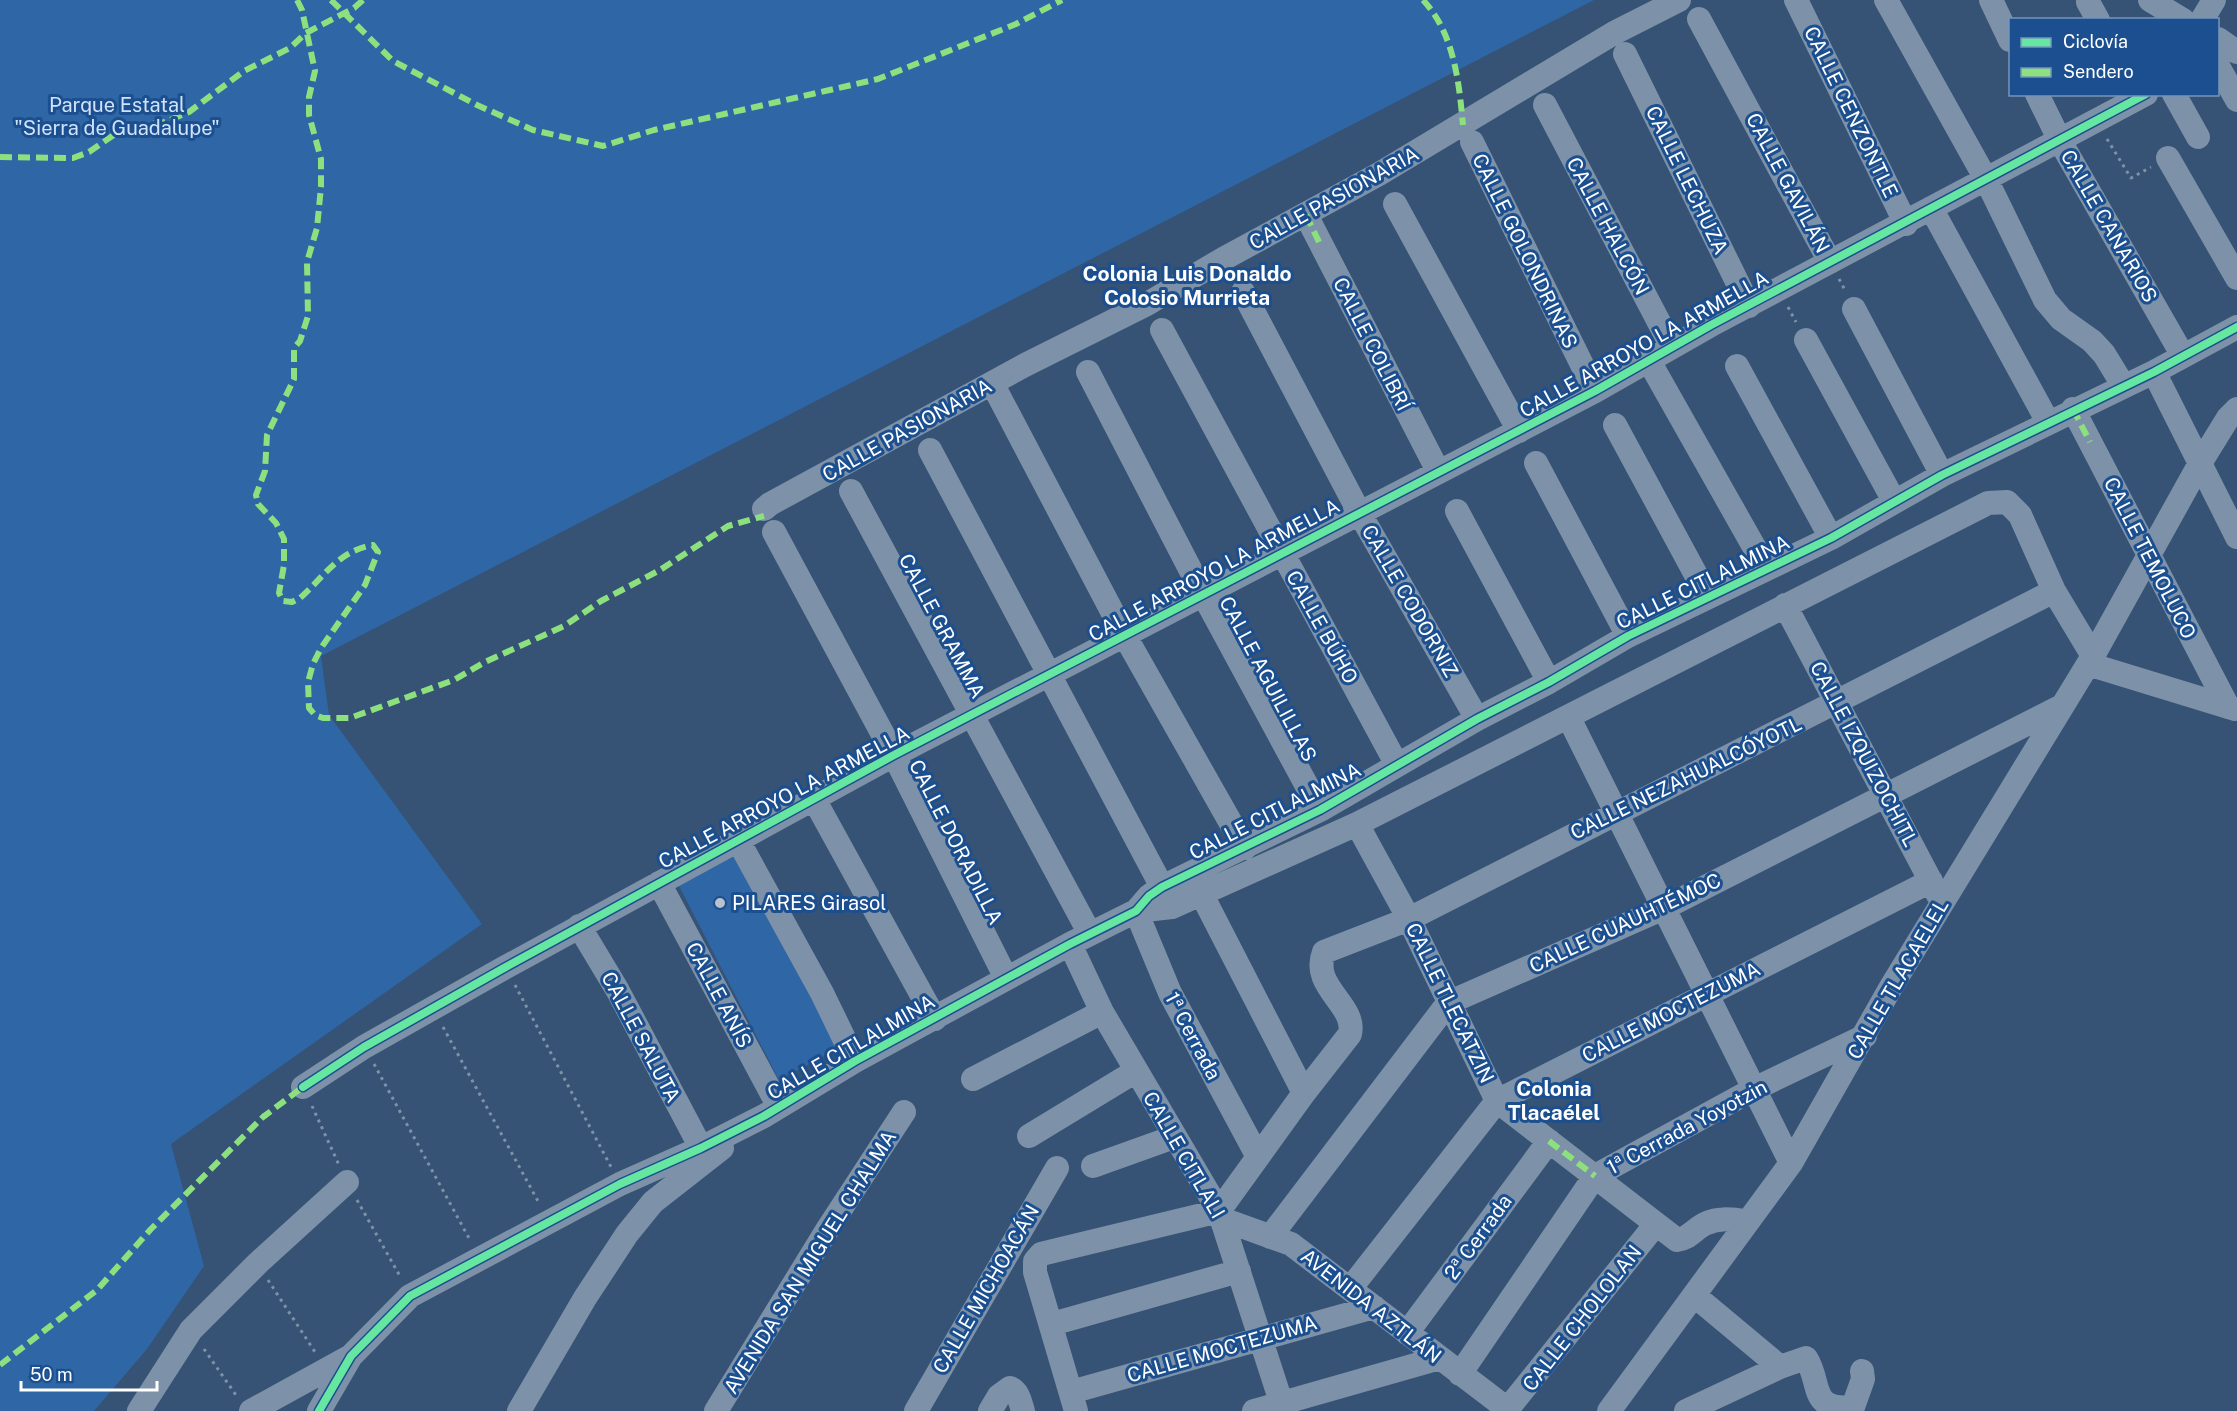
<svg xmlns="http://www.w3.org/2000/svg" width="2237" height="1411" viewBox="0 0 2237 1411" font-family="'Public Sans',sans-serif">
<rect width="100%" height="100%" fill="#365274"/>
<path fill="#2f66a5" d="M 0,0 L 1594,0 L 321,656 L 329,715 L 482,924 L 171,1144 L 204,1266 L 147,1349 L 94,1411 L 0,1411 Z
M 733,851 L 840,1048 L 779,1080 L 677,882 Z"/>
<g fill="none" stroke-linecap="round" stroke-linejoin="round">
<path stroke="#7d92a8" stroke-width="3" stroke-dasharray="3 4.5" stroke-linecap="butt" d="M 2107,139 L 2131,178 L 2151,167
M 1839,279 L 1846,292
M 1788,307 L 1796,322
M 515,985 L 611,1167
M 443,1027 L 539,1203
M 374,1064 L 470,1240
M 312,1106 L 339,1165
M 357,1200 L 401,1278
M 268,1280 L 315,1352
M 204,1349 L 238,1398"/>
<path stroke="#7d92a8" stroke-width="24" d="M 1796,0 L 1906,224
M 1886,0 L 1987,181 L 2045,300 L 2061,319 L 2092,341 L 2104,354 L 2123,385
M 1991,0 L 2010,40
M 2150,0 L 2183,20
M 2088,2 L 2098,20
M 1699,19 L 1830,262
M 2202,20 L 2214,0
M 2218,39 L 2237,52
M 1625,54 L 1749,306
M 2218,66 L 2237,100
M 2037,94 L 2060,141 L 2183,356
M 2174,94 L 2198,137
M 1545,105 L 1672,347
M 1472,142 L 1595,391
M 2168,158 L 2237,278
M 1395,204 L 1519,431
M 1931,208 L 2048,422
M 1306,215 L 1438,471
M 1243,292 L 1359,512 L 1477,719
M 1854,309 L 1942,475
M 1162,330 L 1397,765
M 1806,340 L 1894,501
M 1649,361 L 1766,568
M 1737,366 L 1831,538
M 1088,372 L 1203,594 L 1320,810
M 2154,372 L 2237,537
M 992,383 L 1125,636 L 1245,848
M 2073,409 L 2228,707
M 1615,425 L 1708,597
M 930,450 L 1162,887
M 1536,463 L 1628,636
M 851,491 L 1090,934
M 764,509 L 770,504 L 1025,365 L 1147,304 L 1223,259 L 1379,174 L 1614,33 L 1679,0
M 1457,511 L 1549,682
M 774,532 L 894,755 L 1006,978
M 1785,605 L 1938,895
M 2088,664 L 2235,709
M 1569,718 L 1791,1163
M 814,799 L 935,1019
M 1357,824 L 1409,919 L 1497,1101 L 1677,1240 C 1689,1239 1696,1227 1707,1223 C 1720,1217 1734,1220 1747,1221
M 739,842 L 822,993 L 855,1061
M 659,883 L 779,1107
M 1201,893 L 1304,1093
M 579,926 L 618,991 L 701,1148
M 1070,944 L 1102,1012 L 1219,1211 L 1284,1411
M 973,1079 L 1102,1012
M 303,1087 L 364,1047 L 504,968 L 894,755 L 1595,391 L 1711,325 L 2146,94
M 1029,1136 L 1136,1071
M 1258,1157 L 1170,993 L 1136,911 L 1172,907 L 1357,824 L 1988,503 L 2007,502 L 2020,515 L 2054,591 L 2093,656
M 1093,1166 L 1174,1137
M 1222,1219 L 1291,1244 L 1510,1411
M 1270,1237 L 1448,1003 L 1664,908 L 2062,706
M 1350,1289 L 1497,1101 L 1931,881
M 1695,1296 L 1780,1367
M 1052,1324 L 1239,1271
M 1407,1333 L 1549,1141
M 1460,1374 L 1595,1176 L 1754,1089 L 1865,1036
M 1071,1392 L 1374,1307
M 139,1411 L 191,1330 L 258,1263 L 347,1182
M 251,1411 L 351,1356
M 319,1411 L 351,1356 L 410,1296 L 620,1184 L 701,1148 L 764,1116 L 855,1061 L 1070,944 L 1136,911 L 1149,896 L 1162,887 L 1320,810 L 1477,719 L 1549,682 L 1628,636 L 1831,538 L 1942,475 L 2154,372 L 2237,327
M 519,1411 L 585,1298 L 627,1234 L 653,1202 L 722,1148
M 716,1411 L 827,1230 L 904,1112
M 916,1411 L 1057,1168
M 990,1411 L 999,1396 L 1010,1388 C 1019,1392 1020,1402 1023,1411
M 1076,1411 L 1035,1272 L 1035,1261 L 1041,1254 L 1219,1211 L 1304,1093 L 1350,1034 C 1357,1005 1310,987 1324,952 L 1409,919 L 2054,591
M 1254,1411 L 1440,1358
M 1506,1411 L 1656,1224
M 1609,1411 L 1791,1163 L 1891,987 L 2093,656 L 2199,465 L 2228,418 L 2237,409
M 1686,1411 L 1780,1367 L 1806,1358 C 1822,1383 1808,1411 1853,1407 L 1863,1379 L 1862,1371"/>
<path stroke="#8de07e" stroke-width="6" stroke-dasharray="12 6" stroke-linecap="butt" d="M 297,0 L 302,10 L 315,71 L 309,97 L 309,115 L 321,159 L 321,187 L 317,228 L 307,262 L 308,316 L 300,341 L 294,348 L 294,379 L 267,435 L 265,471 L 256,495 L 258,504 L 276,523 L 284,539 L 284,565 L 279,593 L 283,601 L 292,602 L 300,598 C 324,577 338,551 373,545 L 378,552 L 365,585 L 321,648 L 313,664 L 308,682 L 309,708 L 315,715 L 323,718 L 350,718 L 454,680 L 485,662 L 564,626 L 601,601 L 660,570 L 728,526 L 764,516
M 331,0 L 393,61 L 477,105 L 533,130 L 603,146 L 654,130 L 878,79 L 1016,24 L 1062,0
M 1423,0 C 1454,33 1459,82 1463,125
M 0,157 L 73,158 L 89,152 L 124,128 L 165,122 L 189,112 L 244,71 L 290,48 L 306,33 L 354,8 L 363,0
M 1306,215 L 1320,244
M 2073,409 L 2090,442
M 1549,1141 L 1595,1176
M 0,1365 L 97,1290 L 151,1229 L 263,1117 L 303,1087"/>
<defs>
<path id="cycleway" d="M 303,1087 L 364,1047 L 504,968 L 894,755 L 1595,391 L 1711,325 L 2146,94
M 319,1411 L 351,1356 L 410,1296 L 620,1184 L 701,1148 L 764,1116 L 855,1061 L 1070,944 L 1136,911 L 1149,896 L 1162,887 L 1320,810 L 1477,719 L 1549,682 L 1628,636 L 1831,538 L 1942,475 L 2154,372 L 2237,327"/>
</defs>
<use href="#cycleway" stroke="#1b4f8f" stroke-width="11"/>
<use href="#cycleway" stroke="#66e7a1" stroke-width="8"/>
</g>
<circle fill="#b9c2ce" stroke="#1b4f8f" stroke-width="2" cx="720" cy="903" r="6"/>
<g text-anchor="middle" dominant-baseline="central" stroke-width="6" stroke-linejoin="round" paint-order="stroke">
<g font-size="20" fill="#cfe3fa" stroke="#1b4f8f">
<text x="117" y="105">Parque Estatal<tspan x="117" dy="23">"Sierra de Guadalupe"</tspan></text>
</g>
<g font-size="20" fill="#fff" stroke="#1b4f8f">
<text transform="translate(1851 112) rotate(64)">CALLE CENZONTLE</text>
<text transform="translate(1687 180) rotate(64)">CALLE LECHUZA</text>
<text transform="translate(1788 183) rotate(62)">CALLE GAVILÁN</text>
<text transform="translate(1334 198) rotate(-29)">CALLE PASIONARIA</text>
<text transform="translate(1608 226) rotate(62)">CALLE HALCÓN</text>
<text transform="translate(2109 226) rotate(60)">CALLE CANARIOS</text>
<text transform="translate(1525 251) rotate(64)">CALLE GOLONDRINAS</text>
<text transform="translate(1372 344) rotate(63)">CALLE COLIBRÍ</text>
<text transform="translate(1644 344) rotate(-29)">CALLE ARROYO LA ARMELLA</text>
<text transform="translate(907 430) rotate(-29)">CALLE PASIONARIA</text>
<text transform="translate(2150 558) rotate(63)">CALLE TEMOLUCO</text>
<text transform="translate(1214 570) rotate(-28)">CALLE ARROYO LA ARMELLA</text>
<text transform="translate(1703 582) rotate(-26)">CALLE CITLALMINA</text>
<text transform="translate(1410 601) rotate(60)">CALLE CODORNIZ</text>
<text transform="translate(942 626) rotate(62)">CALLE GRAMMA</text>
<text transform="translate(1322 627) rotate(61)">CALLE BÚHO</text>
<text transform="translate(1268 679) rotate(62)">CALLE AGUILILLAS</text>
<text transform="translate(1864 754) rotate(62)">CALLE IZQUIZOCHITL</text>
<text transform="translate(1686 778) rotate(-26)">CALLE NEZAHUALCÓYOTL</text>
<text transform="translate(784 797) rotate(-28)">CALLE ARROYO LA ARMELLA</text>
<text transform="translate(1275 811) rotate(-27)">CALLE CITLALMINA</text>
<text transform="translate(956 842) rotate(63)">CALLE DORADILLA</text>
<text transform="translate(1625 923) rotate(-25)">CALLE CUAUHTÉMOC</text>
<text transform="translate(1898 979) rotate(-60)">CALLE TLACAELEL</text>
<text transform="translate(719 995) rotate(62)">CALLE ANÍS</text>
<text transform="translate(1450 1003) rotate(64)">CALLE TLECATZIN</text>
<text transform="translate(1671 1012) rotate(-27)">CALLE MOCTEZUMA</text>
<text transform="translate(1193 1036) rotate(62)">1ª Cerrada</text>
<text transform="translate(641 1037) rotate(62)">CALLE SALUTA</text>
<text transform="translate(851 1047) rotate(-30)">CALLE CITLALMINA</text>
<text transform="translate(1687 1127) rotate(-28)">1ª Cerrada Yoyotzin</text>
<text transform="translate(1184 1155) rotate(60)">CALLE CITLALI</text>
<text transform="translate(1478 1237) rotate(-54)">2ª Cerrada</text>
<text transform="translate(810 1262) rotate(-58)">AVENIDA SAN MIGUEL CHALMA</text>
<text transform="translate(986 1289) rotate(-60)">CALLE MICHOACÁN</text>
<text transform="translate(1371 1306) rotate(38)">AVENIDA AZTLÁN</text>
<text transform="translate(1582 1318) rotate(-52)">CALLE CHOLOLAN</text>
<text transform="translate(1222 1349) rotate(-16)">CALLE MOCTEZUMA</text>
</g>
<g font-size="20" fill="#fff" stroke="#1b4f8f" text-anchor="start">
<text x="732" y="903">PILARES Girasol</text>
</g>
<g font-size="21" font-weight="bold" fill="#fff" stroke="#1b4f8f">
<text x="1187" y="273">Colonia Luis Donaldo<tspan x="1187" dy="24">Colosio Murrieta</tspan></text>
<text x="1554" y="1088">Colonia<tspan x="1554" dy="24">Tlacaélel</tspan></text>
</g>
</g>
<rect x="2009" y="18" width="210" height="78" fill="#1b4f8f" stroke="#7695bc" stroke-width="1.5"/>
<rect x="2021" y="38" width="30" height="9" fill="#66e7a1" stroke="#7695bc" stroke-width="1.5"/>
<text x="2063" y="48" font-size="18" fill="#ffffff">Ciclovía</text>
<rect x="2021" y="68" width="30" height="9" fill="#8de07e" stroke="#7695bc" stroke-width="1.5"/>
<text x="2063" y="78" font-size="18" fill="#ffffff">Sendero</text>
<path d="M21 1381v9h136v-9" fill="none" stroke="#ffffff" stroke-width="3"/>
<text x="30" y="1381" font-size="18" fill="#ffffff" stroke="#1b4f8f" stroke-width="4.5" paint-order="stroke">50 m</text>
</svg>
